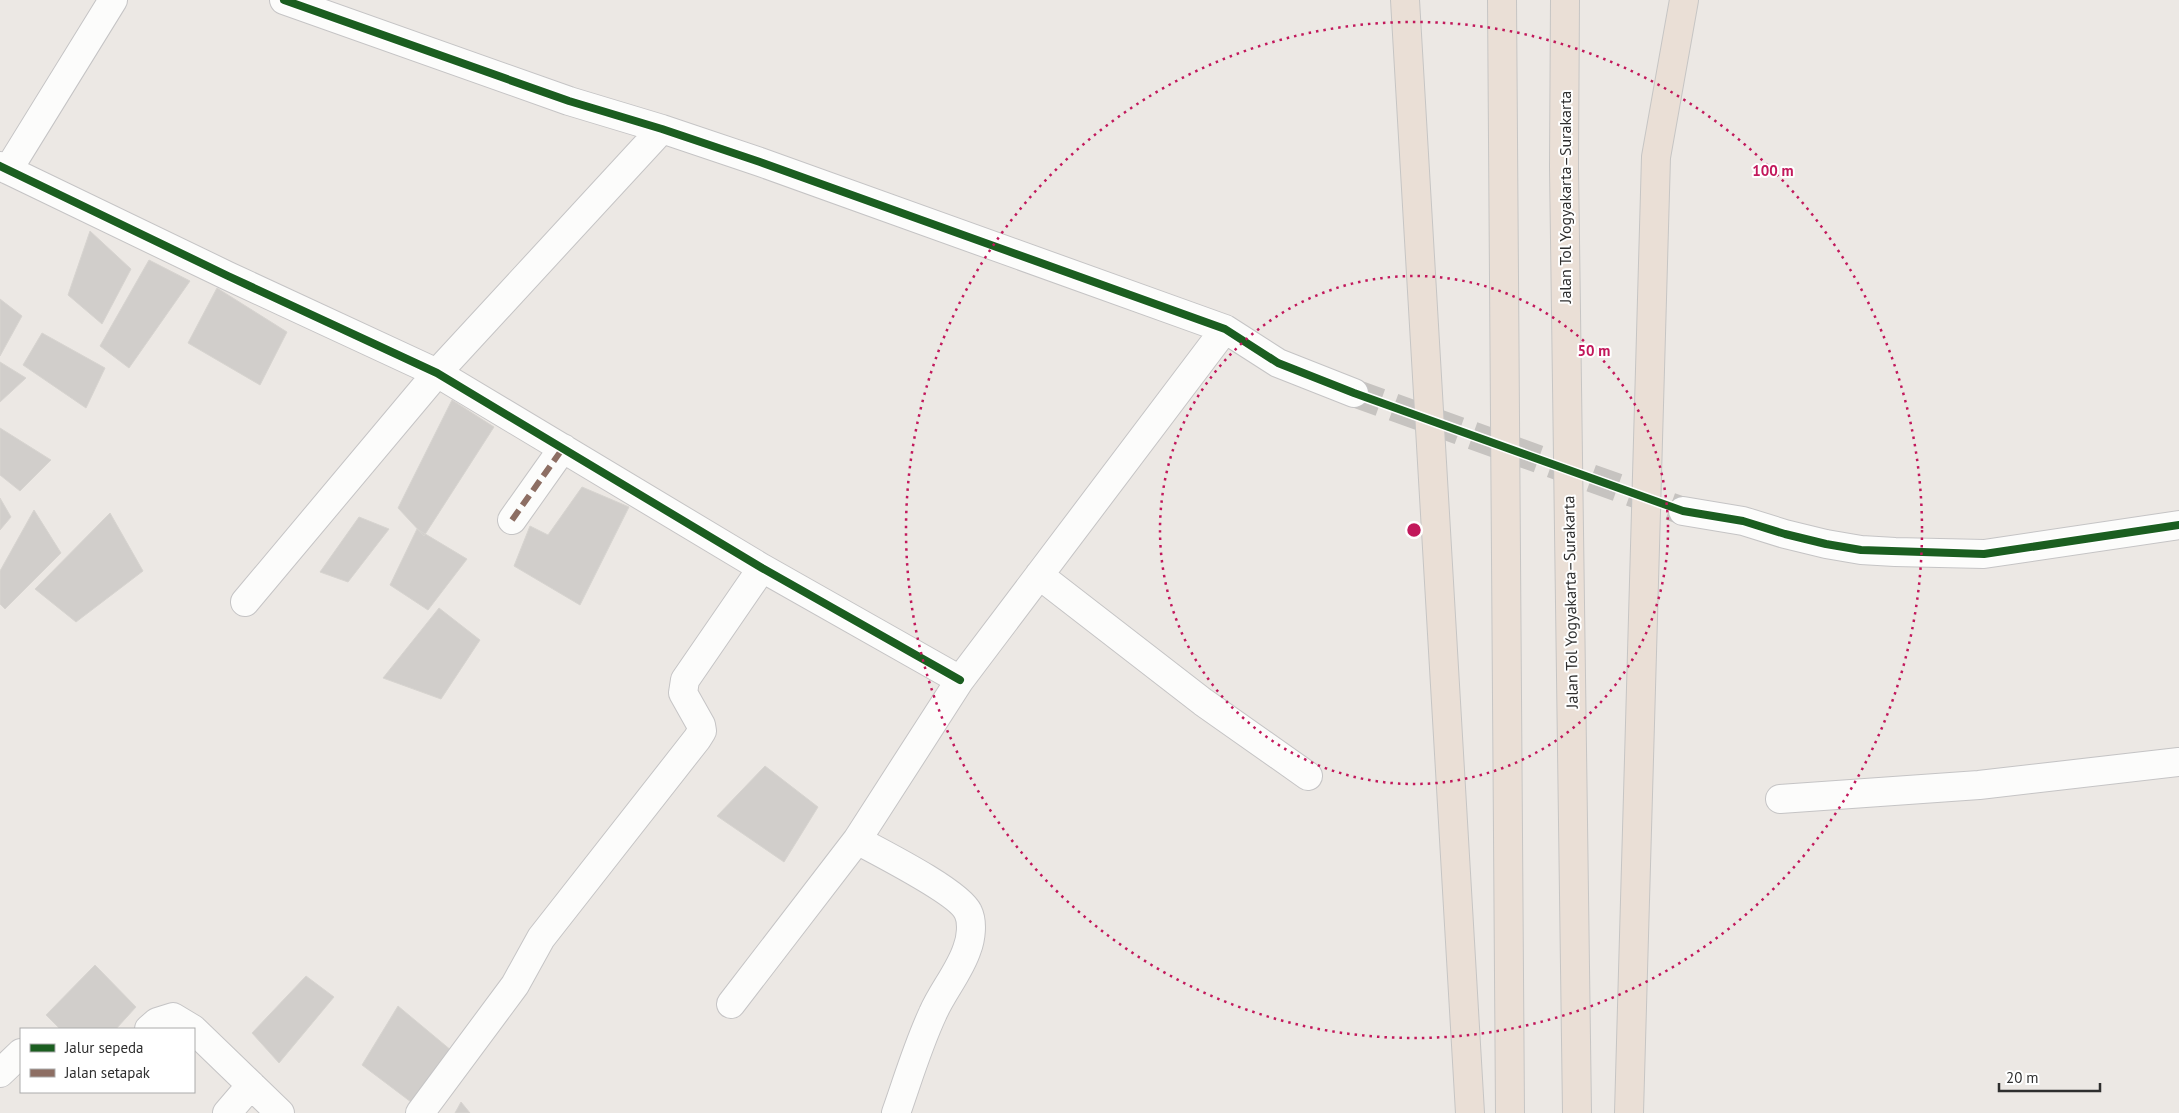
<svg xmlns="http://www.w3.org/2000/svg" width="2179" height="1113" viewBox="0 0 2179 1113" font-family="'PT Sans',sans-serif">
<rect width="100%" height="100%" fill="#ece8e4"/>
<path fill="#d1cecb" stroke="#d7d4d0" d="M 90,231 L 131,269 L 102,324 L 68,295 Z
M 149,260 L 190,281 L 129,368 L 100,346 Z
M 217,288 L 287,332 L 260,385 L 188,343 Z
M 0,299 L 22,316 L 0,356 Z
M 42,333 L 105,368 L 86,408 L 23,365 Z
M 0,362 L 26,378 L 0,402 Z
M 452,400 L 494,427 L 424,536 L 398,508 Z
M 0,428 L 51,460 L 20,491 L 0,475 Z
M 582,487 L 629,507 L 580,605 L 514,566 L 530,526 L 548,535 Z
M 0,498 L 11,517 L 0,530 Z
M 34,510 L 61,553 L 5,609 L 0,604 L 0,571 Z
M 110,513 L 143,571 L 76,622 L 35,589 Z
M 359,517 L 389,529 L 348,582 L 320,572 Z
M 417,529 L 467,559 L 428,610 L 390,585 Z
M 439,608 L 480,640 L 441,699 L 383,678 Z
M 765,766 L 818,807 L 784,862 L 717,816 Z
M 95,965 L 136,1007 L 116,1029 L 60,1029 L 46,1015 Z
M 306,976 L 334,997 L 279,1063 L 252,1033 Z
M 398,1006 L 452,1051 L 415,1105 L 362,1065 Z
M 461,1102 L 470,1113 L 455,1113 Z"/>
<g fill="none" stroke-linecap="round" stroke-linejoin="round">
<path stroke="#c6c3c0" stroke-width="28" stroke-dasharray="28 14" stroke-linecap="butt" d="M 1354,393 L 1683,511"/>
<defs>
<path id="minor" d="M 284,0 L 569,101 L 662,129 L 760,162 L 1225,329 L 1278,363 L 1354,393
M 0,166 L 228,276 L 437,373 L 762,568 L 960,680
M 8,170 L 113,0
M 1683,511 L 1743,521 L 1785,534 L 1826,544 L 1861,550 L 1895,552 L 1984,554 L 2179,525
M 512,520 L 563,448
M 1039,575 L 1203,702 L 1308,776
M 245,602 L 437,373 L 662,129
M 1780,799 L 1979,785 L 2179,762
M 857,840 C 879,852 959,892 968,912 C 973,922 971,939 967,949 C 960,971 942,992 933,1013 C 918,1045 908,1079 896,1113
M 731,1004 L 857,840 L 960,680 L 1225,329
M 149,1029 L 157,1022 L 173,1017 L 193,1029
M 194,1030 L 280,1113
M 0,1073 L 21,1053
M 227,1113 L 251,1085
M 420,1113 L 515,985 L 541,938 L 697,739 L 702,731 L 701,725 L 683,693 L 685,680 L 762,568"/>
<path id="highway" d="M 1405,0 L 1470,1113
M 1502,0 L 1510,1113
M 1565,0 L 1564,167 L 1577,1113
M 1629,1113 L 1656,157 L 1684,0"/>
</defs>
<use href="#minor" stroke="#c5c4c5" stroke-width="30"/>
<use href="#highway" stroke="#c6c5c4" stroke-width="30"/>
<use href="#minor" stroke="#fcfcfb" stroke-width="28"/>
<use href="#highway" stroke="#eadfd6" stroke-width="28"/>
<path stroke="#8d6e63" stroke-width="6" stroke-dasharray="12 6" stroke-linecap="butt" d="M 512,520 L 563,448"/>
<defs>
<path id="cycleway" d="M 284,0 L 569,101 L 662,129 L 760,162 L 1225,329 L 1278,363 L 1354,393 L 1683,511 L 1743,521 L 1785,534 L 1826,544 L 1861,550 L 1984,554 L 2179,525
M 0,166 L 228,276 L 437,373 L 762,568 L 960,680"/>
</defs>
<use href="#cycleway" stroke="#fff" stroke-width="11"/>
<use href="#cycleway" stroke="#1b5e20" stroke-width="8"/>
</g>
<g fill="none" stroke="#c2185b" stroke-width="2.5" stroke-dasharray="2.5 5">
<circle cx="1414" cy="530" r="254"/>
<circle cx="1414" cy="530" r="508"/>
</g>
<g text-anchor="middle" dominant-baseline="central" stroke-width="4" stroke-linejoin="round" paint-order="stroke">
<g font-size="16" fill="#2e2e2e" stroke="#fff">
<text transform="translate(1565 197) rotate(-90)">Jalan Tol Yogyakarta–Surakarta</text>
<text transform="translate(1570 602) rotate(-91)">Jalan Tol Yogyakarta–Surakarta</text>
</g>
</g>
<circle cx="1414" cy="530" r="8" fill="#c2185b" stroke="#fff" stroke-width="2.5"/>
<g font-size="15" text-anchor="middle" font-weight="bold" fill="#c2185b" stroke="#fff" stroke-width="4" stroke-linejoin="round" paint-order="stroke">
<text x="1773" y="176">100 m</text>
<text x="1594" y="356">50 m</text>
</g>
<rect x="20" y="1028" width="175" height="65" fill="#ffffff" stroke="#ababab"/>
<rect x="30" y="1044" width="25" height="8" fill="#1b5e20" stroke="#ababab"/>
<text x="65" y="1053" font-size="15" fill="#2e2e2e">Jalur sepeda</text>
<rect x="30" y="1069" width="25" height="8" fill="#8d6e63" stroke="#ababab"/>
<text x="65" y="1078" font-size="15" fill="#2e2e2e">Jalan setapak</text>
<path d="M1999 1083v8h101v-8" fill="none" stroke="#2e2e2e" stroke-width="2.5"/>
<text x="2006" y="1083" font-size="15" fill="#2e2e2e" stroke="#ffffff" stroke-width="4" paint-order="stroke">20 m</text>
</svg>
